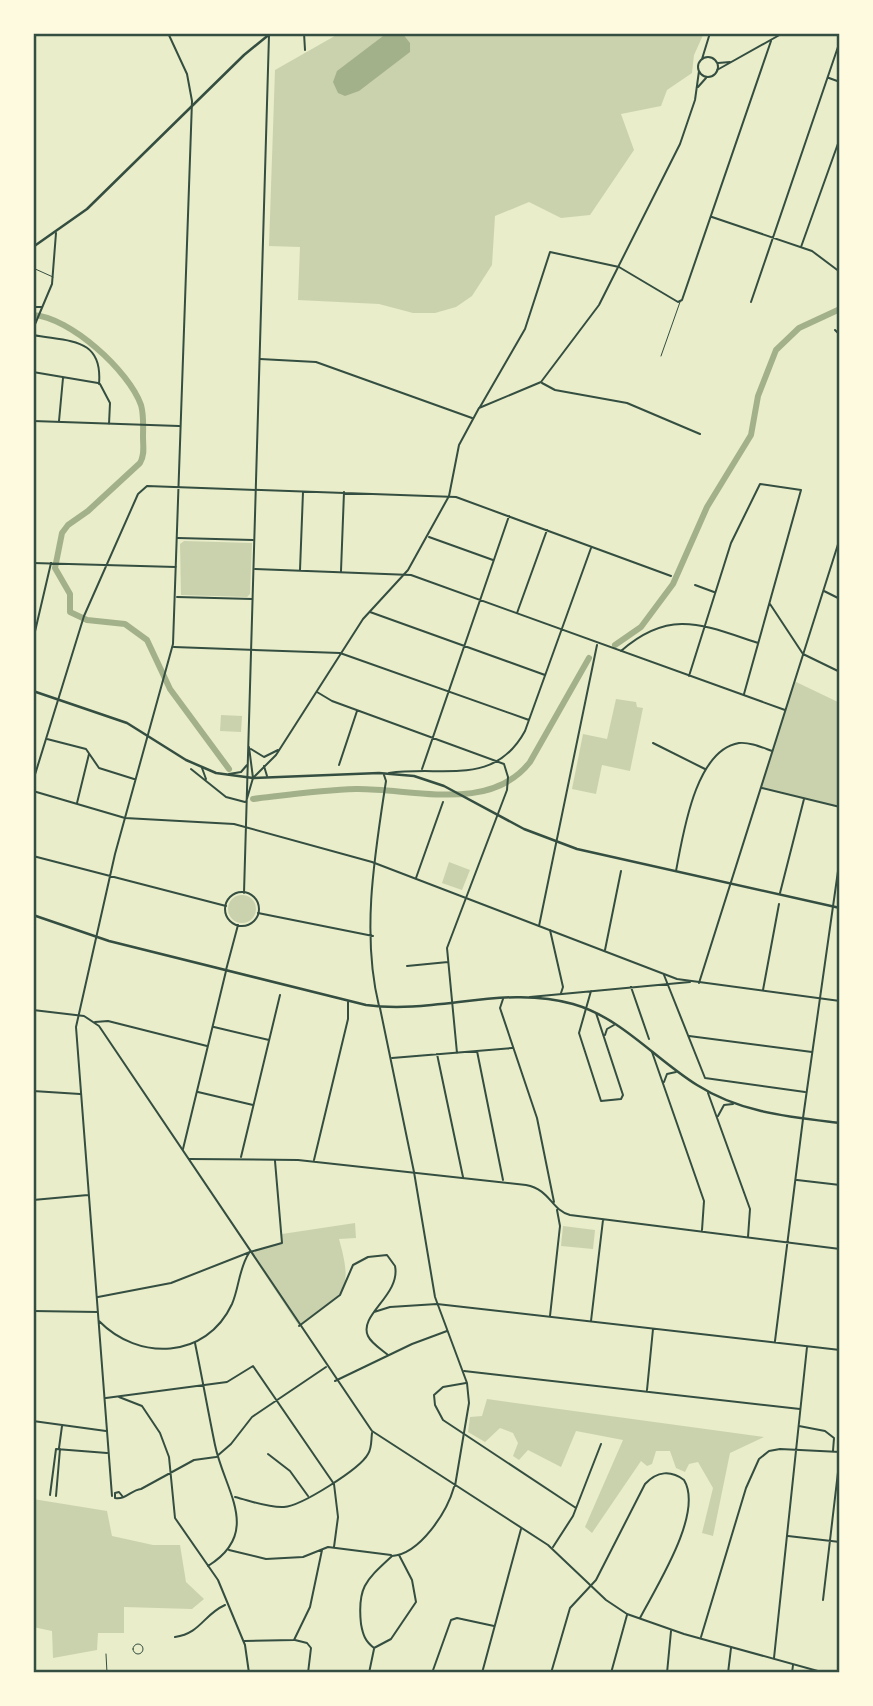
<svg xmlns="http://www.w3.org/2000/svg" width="873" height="1706" viewBox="0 0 873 1706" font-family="Raleway,sans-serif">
<rect width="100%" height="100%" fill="#e9edc9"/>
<path fill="#cad2ad" d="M 340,33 L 704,33 L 694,55 L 692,73 L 667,90 L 661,106 L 621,114 L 634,150 L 590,215 L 561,218 L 529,202 L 495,216 L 492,265 L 472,296 L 456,307 L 435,313 L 413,313 L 379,304 L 298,300 L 300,247 L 269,246 L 275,70 Z
M 184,541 L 252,543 L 250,594 L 247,597 L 181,595 L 180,544 Z
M 794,681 L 840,703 L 840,807 L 761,788 Z
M 616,699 L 636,702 L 637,707 L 643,708 L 630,771 L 602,765 L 596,794 L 572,789 L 583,734 L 607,739 Z
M 221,715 L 242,716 L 241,732 L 220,731 Z
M 449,862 L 470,870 L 462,890 L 442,883 Z
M228 909a14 14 0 1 1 28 0a14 14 0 1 1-28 0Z
M 355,1223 L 356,1238 L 339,1239 C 355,1295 342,1294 299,1326 L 250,1252 L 282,1242 L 282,1234 Z
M 563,1226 L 595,1230 L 593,1249 L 561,1246 Z
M 487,1399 L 764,1437 L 730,1453 L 713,1536 L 702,1533 L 713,1488 L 698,1462 L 689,1464 L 685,1472 L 676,1468 L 670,1451 L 656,1451 L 652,1464 L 647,1466 L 641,1461 L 592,1533 L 585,1527 L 623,1440 L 576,1431 L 561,1467 L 528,1450 L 519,1460 L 513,1456 L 518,1443 L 513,1433 L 500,1428 L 485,1442 L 468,1432 L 470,1417 L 482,1416 Z
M 33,1499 L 107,1511 L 112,1536 L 153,1545 L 180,1545 L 186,1582 L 204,1599 L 192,1609 L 124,1607 L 124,1633 L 98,1633 L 97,1650 L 53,1658 L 52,1631 L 33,1627 Z"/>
<path fill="#a3b18a" d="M 387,33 L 402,33 L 410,43 L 410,52 L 359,91 L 345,96 L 338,93 L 333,82 L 337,71 Z"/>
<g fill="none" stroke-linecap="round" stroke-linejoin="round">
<path stroke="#a3b18a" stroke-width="6" d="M 33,315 C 70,317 129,371 141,405 C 144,415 143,427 143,437 C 143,446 145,455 140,463 L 88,511 L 68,525 L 62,533 L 55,568 L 70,594 L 70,612 L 87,620 L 125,624 L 147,640 L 170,689 L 229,769
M 615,645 L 641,627 L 673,584 L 707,507 L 751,435 L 758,396 L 776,350 L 799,328 L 840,309
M 253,799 C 287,795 321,790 356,789 C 411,788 490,814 530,762 L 589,658"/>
<path stroke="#344e41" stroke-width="1" d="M 33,268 L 53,277
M 661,356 L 680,302
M133 1649a5 5 0 1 1 10 0a5 5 0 1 1-10 0Z
M 106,1654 L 107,1673"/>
<path stroke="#344e41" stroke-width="2" d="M 304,33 L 305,50
M 829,78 L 840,82
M 712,217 L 812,251 L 840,272
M 801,247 L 840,138
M 751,302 L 840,41
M 33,307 L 42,307
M 33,329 L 52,284 L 56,233
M 835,330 L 840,335
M 33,335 C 69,342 103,337 99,384
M 260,359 L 316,362 L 472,418
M 33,372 L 98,383
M 542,383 L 555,390 L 627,403 L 700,434
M 100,384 L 110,403 L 109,424
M 480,407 L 525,329 L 550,252 L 619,267 L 678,302 L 682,300 L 771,41
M 33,421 L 179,426
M 59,421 L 63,378
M 429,537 L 493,560
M 178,538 L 253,540
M 33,563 L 176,567
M 255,569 L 411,575 L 785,710
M 300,570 L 303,492
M 341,571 L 344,492
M 695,585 L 714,592
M 824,591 L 840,599
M 177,597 L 252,599
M 770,604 L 803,654 L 840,672
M 370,612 L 545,675
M 517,613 L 547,530
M 33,640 L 51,563
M 174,647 L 340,653 L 529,720
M 621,651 C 670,608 703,625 758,643
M 689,676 L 731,543 L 760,484 L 801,490 L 744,694
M 317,692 L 332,701 L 504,764 L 508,777 L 507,790 L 447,948 L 457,1053
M 47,739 L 86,749 L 99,768 L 134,779
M 653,743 L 705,769
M 339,765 L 357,711
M 202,768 L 206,779
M 191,769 L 226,797 L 245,802
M 422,769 L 509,516
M 389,773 C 442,765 494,788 525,731 L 591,548
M 33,781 L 84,616 L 138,494 L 147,486 L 456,497 L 671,576
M 762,788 L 840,807
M 77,803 L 89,754
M 33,856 L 226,906
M 676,871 C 683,835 695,750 739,743 C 750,742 761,747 772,751
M 416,878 L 443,802
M 780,893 L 804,799
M 258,913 L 373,936
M 539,926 L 597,645
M 550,930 L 563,987 L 561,993
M 605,950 L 621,871
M 407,966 L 448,962
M 664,975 L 705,1078 L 805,1092
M 699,983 L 840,538
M 631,987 L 649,1039
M 763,990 L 779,904
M 591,991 L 579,1033 L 601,1101 L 621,1099 L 623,1095 L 596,1013
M 530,997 L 690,982
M 503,999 L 500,1008 L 537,1118 L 554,1202
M 379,1006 C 361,933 375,853 386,781 L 384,775
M 95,1022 L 108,1021 L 207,1046
M 214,1027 L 269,1040
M 605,1035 L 607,1029 L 614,1025
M 689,1036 L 812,1052
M 477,1051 L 503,1180
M 652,1052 L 704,1201 L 702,1230
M 437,1054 L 463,1177
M 392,1058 L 512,1048
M 664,1082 L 667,1074 L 676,1072
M 33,1091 L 80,1094
M 198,1092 L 253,1105
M 708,1093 L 750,1209 L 748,1237
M 718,1116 L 724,1105 L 733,1104
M 183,1149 L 226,971
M 241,1157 L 280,995
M 189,1159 L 298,1160 L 526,1185 C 551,1190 550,1209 570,1215 L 840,1249
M 314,1160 L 348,1019 L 348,1002
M 797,1180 L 840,1185
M 33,1200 L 88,1195
M 98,1297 L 171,1283 L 250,1252 L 282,1243 L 275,1161
M 33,1311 L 98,1312
M 374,1312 L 390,1307 L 437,1304 L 840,1350
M 550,1316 L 560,1226 L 557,1210
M 99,1321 C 138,1361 206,1360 232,1304 C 239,1288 239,1268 249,1253
M 591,1321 L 603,1220
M 299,1326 L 340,1295 L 353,1265 L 368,1257 L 387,1255 L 395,1266 C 401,1295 358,1315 368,1336 C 371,1343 382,1350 388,1355
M 775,1341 L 803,1119
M 195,1343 C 202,1377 208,1411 215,1445 C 224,1490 263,1532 208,1566
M 464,1371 L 800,1409
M 335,1381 L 412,1344 L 447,1331
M 466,1383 L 443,1387 L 434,1395 L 435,1405 L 443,1420 L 576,1508
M 647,1390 L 653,1329
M 119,1397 L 142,1406 L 160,1433 L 169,1457 L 175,1518 L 218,1580 L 245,1645 L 249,1673
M 106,1398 L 227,1382 L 253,1366 L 334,1484 L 338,1517 L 334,1547
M 33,1421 L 106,1431
M 799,1426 L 825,1431 L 834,1438 L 833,1451
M 59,1448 L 62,1426
M 268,1454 L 290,1471 L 308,1496
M 50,1495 L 56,1449 L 107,1453
M 56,1496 L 60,1449
M 112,1496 L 76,1027 L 115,854 L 173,644 L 192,101 L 187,74 L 168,33
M 123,1497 L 119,1492 L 115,1493 L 115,1498 C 126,1500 131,1490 141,1489 L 194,1460 L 216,1457 L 231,1444 L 252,1417 L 326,1367
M 235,1497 C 251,1501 268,1508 284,1507 C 301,1506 360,1469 368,1454 C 372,1448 371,1440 372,1433
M 788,1536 L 840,1542
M 553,1547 L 573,1516 L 601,1444
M 229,1550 L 266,1559 L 303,1557 L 328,1547 L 391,1555
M 399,1555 L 412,1580 L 416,1602 L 391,1639 L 374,1648 C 365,1641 363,1635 361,1624 C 357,1587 366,1580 392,1556 C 420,1554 447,1512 454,1487
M 823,1600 L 840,1455
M 175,1637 C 201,1633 203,1615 225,1605
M 701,1637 L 746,1488 L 759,1459 L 769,1451 L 780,1449 L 840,1452
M 295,1640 L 307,1643 L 311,1648 L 308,1673
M 244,1641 L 294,1640 L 310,1607 L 322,1550
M 774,1658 L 807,1347
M 369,1673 L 374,1649
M 432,1673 L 451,1620 L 457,1618 L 494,1626
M 482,1673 L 521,1529
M 551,1673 L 570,1608 L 596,1580 L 645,1484 C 657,1471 671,1470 684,1480 C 704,1513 656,1587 640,1618
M 611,1673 L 627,1615
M 667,1673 L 671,1631
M 728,1673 L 731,1648
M 792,1673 L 793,1665"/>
<path stroke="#344e41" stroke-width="2" d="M698 67a10 10 0 1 1 20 0a10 10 0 1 1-20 0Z
M 702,59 L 710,33
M 718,63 L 730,62
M 717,70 L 783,33
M 698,87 L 706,78
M 251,749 L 264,757 L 278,750
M 264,766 L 267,776
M 229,774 L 241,772 L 247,765
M 254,777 L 276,755 L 363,619 L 408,570 L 449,496 L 459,445 L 479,408 L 541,382 L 599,305 L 680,144 L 695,100 L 699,71
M 33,791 L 125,818 L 234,824 L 372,862 L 677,979 L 840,1001
M 246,802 L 253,778 L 249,747
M225 909a17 17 0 1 1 34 0a17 17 0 1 1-34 0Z
M 244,893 L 269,35
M 226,970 L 238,925
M 380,1008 L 414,1172 L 435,1297 L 467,1383 L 469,1403 L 455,1486
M 33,1010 L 84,1016 L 99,1026 L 372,1431 L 548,1545 L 606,1600 L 627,1614 L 684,1634 L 825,1673"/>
<path stroke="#344e41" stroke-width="2" d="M 803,1118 L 840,857"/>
<path stroke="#344e41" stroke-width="2.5" d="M 33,247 L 87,209 L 244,55 L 271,33"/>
<path stroke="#344e41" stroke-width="2.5" d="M 33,691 L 127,723 L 186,760 L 216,773 L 253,778 L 379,773 L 414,776 L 444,786 L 524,829 L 577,849 L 840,908
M 33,915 L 109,941 L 366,1005 C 435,1015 505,984 573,1004 C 622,1018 655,1059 697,1085 C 741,1113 790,1117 840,1123"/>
</g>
<rect width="873" height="1706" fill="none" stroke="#fefae0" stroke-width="70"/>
<rect x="35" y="35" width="803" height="1636" fill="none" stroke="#344e41" stroke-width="2.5"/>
</svg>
